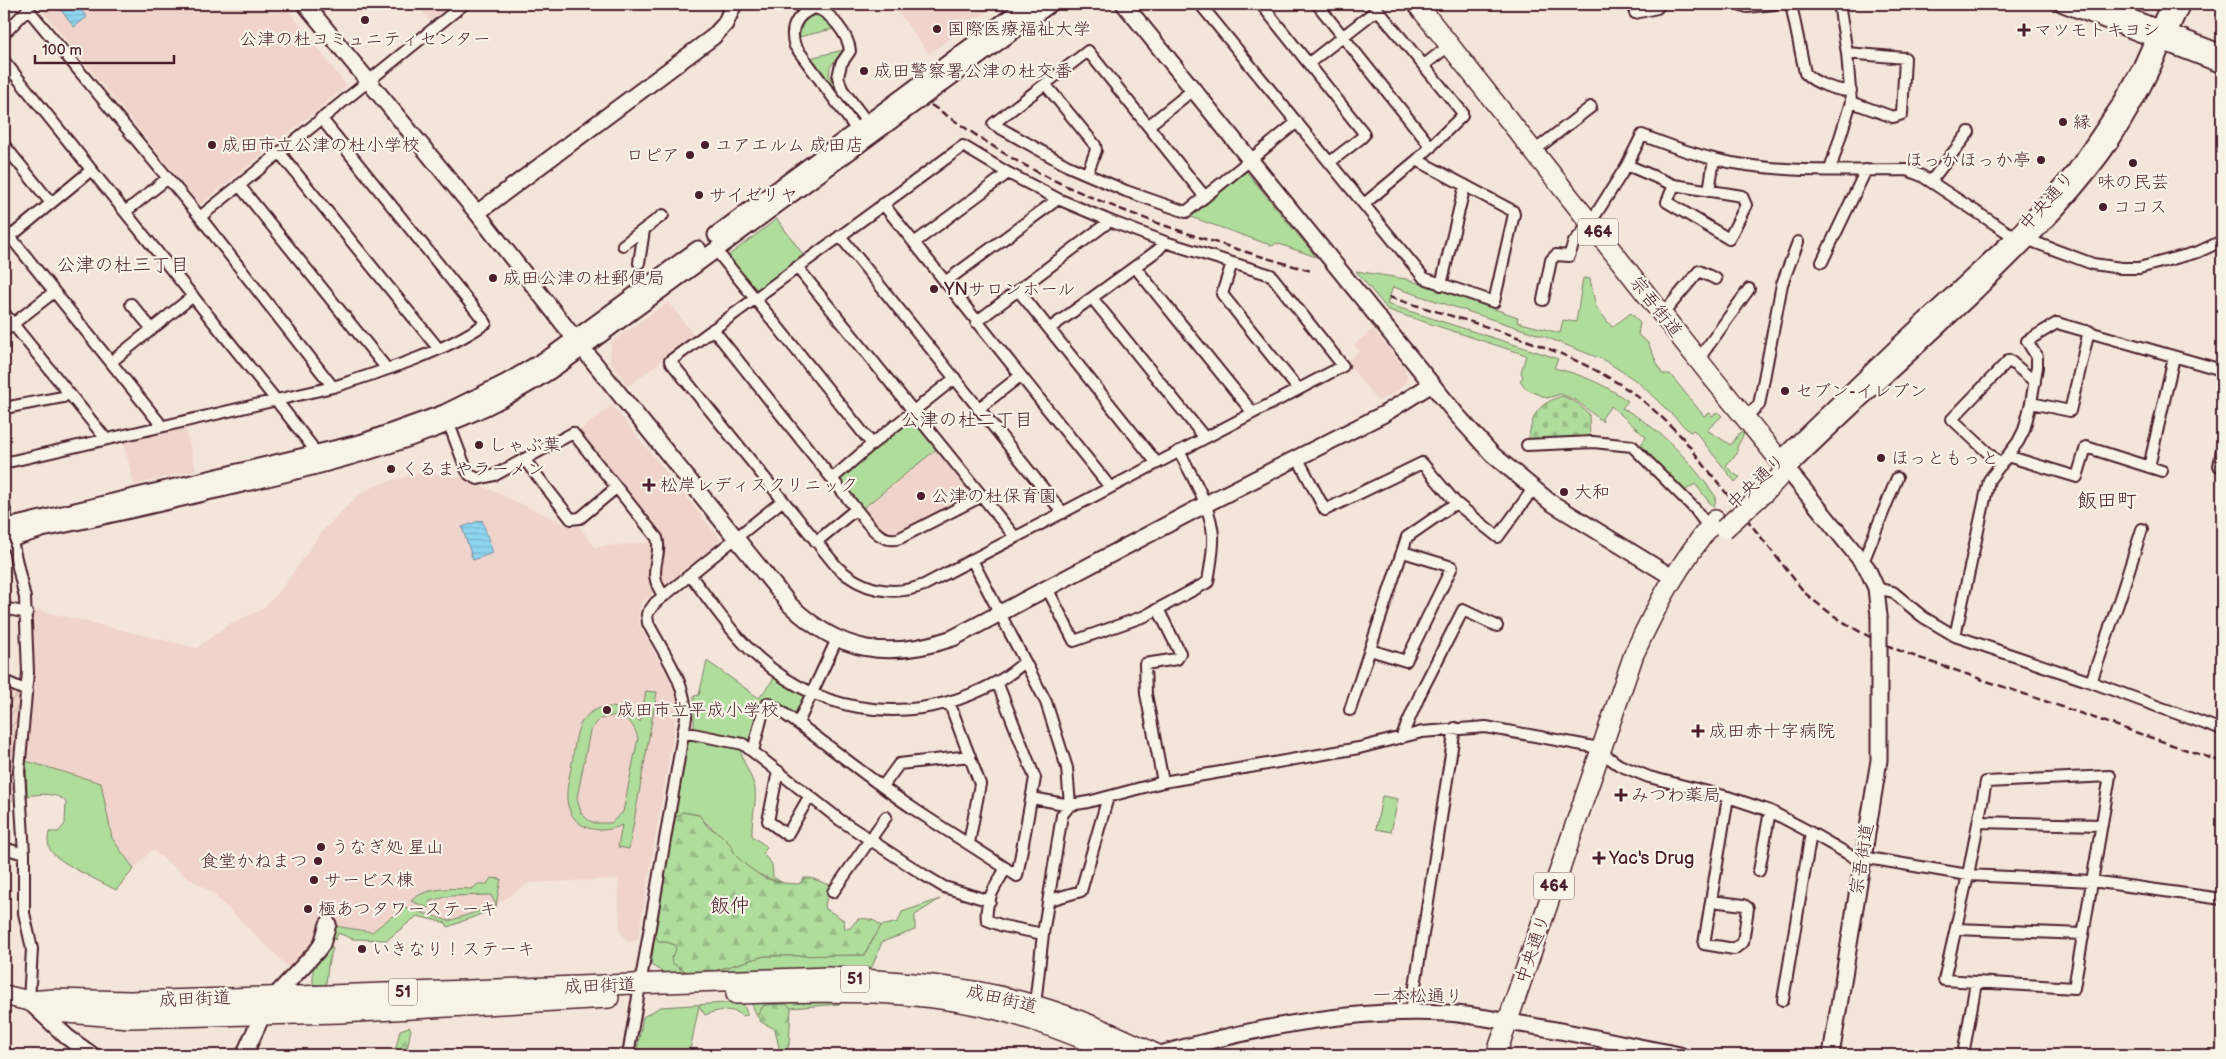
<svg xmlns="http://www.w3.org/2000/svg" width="2226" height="1059" viewBox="0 0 2226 1059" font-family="'Balsamiq Sans','Klee One',sans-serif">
<defs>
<pattern id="industrial-furrows" width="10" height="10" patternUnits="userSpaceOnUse" patternTransform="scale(1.25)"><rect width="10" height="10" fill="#f0d4cb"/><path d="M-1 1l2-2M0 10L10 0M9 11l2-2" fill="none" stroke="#cfb6ae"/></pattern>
<pattern id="forest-firs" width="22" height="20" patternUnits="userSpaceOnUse" patternTransform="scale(1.25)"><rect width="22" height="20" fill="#afdd9c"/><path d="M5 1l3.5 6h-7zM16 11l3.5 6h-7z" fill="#98bd87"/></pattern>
<pattern id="cemetery-stones" width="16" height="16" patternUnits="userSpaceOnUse" patternTransform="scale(1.25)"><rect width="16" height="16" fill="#afdd9c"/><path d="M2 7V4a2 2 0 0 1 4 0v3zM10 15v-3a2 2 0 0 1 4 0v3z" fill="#98bd87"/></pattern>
<pattern id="water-rules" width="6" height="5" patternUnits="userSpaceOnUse" patternTransform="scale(1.25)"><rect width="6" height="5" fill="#8ed5ef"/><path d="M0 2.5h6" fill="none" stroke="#7cb6cd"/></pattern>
</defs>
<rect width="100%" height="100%" fill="#f4e5db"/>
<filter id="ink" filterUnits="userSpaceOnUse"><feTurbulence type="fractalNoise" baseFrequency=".02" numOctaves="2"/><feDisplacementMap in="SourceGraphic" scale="10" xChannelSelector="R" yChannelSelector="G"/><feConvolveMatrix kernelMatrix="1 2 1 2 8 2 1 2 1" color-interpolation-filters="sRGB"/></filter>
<g filter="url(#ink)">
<path fill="#f0d4cb" d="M 37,4 L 284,4 L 347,86 L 200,205 Z
M 416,4 L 452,4 L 430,21 Z
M 892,4 L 997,4 L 929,54 Z
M 668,302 L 695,336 L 628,386 L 610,363 L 611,342 Z
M 1373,329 L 1404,367 L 1407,377 L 1406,382 L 1398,391 L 1378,401 L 1346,362 L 1359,351 L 1354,345 Z
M 612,405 L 721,540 L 665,585 L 661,582 L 658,568 L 663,539 L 578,432 Z
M 185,425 L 196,470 L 134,485 L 123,440 Z
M 938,448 L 970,489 L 956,503 L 899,534 L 894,535 L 880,531 L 862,509 Z
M 432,473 L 465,478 L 574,528 L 578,525 L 595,547 L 654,542 L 649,567 L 654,592 L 642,603 L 639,610 L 639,624 L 669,679 L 676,695 L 677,711 L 638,940 L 629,942 L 620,932 L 618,879 L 529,883 L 496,905 L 449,921 L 404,907 L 372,932 L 322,923 L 316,942 L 290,969 L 211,892 L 184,875 L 152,850 L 134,869 L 112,838 L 100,783 L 26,761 L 34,672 L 32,612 L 38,610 L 197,648 L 229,624 L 261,610 L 281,590 L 323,530 L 358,495 L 376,485 L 414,474 Z"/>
<path fill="url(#industrial-furrows)" d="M 4,684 L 20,692 L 12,774 L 14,802 L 4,798 Z"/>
<path fill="#afdd9c" stroke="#7c7e64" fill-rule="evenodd" d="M 813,14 C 823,14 828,22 833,29 L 799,37 L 804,20 Z
M 843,50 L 830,67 L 829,76 L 851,109 L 851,111 L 810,58 Z
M 1246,171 L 1316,257 L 1276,243 L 1273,246 L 1191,217 Z
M 777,219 L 805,257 L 759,292 L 755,291 L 729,259 L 729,255 Z
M 1356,271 L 1406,279 L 1518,317 L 1517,322 L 1560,333 L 1563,320 L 1576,322 L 1583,278 L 1590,279 L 1596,307 L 1612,327 L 1631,313 L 1640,323 L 1638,335 L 1648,343 L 1662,374 L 1670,374 L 1704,416 L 1710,413 L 1712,416 L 1718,412 L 1722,416 L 1707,430 L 1731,445 L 1740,432 L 1744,434 L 1737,447 L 1737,454 L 1730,460 L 1726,466 L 1734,474 L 1740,477 L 1735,482 L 1694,430 L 1690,432 L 1638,382 L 1604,360 L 1543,336 L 1393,287 L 1387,304 L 1550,356 L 1558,359 L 1554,368 C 1581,374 1606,385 1628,401 L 1622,408 C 1662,429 1690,461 1716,497 L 1714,508 L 1695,484 L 1682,493 L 1638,449 L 1646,437 L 1611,406 L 1602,418 L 1603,422 L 1577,401 L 1561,394 L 1547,398 L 1526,389 L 1520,380 L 1523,377 L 1521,372 L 1526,355 L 1388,310 Z
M 912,417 L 938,448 L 862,509 L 839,480 L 841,475 Z
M 707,661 L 759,698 L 775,677 L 804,694 L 805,698 L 798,714 L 793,715 L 766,697 L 761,703 L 751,739 L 748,742 L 694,729 L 694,696 L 699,695 Z
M 646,691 L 657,692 L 629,849 L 618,847 L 622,825 C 600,836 570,829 567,800 C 566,788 570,775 572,763 C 574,751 575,736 580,725 C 593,700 624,703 640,722 ZM 616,715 C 629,718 634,725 638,738 L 623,812 L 611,823 L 594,823 L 587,819 L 581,813 L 577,798 L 590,731 L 600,719 Z
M 691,739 L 740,748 C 742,763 752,774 755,789 C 757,800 751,822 752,836 L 767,847 L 763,854 L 772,864 L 773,877 L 783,883 C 766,878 746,871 736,856 C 733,851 732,846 728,842 C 718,832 708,827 699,815 L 683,812 L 674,819 L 688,741 Z
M 26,761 L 101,783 L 112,838 L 134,869 L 116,890 C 102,882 60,864 51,851 C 47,845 48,838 49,832 L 58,832 L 65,824 L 66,802 C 57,792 39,794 27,796 Z
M 1382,796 L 1398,799 L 1391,832 L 1376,829 Z
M 491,878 L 501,879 L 496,905 L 491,895 L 450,896 L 430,901 L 429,908 L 411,901 C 425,887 453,888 472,889 L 478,884 L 487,884 Z
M 940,899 L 915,915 L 915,930 L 882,942 L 872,967 L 868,968 L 714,971 L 764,956 L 864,955 L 881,926 L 898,922 L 902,912 Z
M 497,905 L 494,909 L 448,927 L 446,923 L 417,916 L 387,940 L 353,939 L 338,933 L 335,940 L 333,935 L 335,926 L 372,932 L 404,907 L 449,921 Z
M 655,935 L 659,942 L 667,942 L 675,945 L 676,950 L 671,958 L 680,969 L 687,972 L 664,973 L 651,965 Z
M 329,944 L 333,948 L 328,965 L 326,985 L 313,985 L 313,965 Z
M 841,1000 L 840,1004 L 791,1008 L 786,1004 L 764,1005 L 757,1016 L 751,1002 Z
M 742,1002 L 748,1015 L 743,1016 C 732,1007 717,1010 705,1015 L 699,1006 L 689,1055 L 636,1055 L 643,1017 L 660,1007 Z"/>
<path fill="url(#forest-firs)" stroke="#7c7e64" d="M 682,812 L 699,815 L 708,827 L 719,833 L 730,844 L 736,856 L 747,866 L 764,878 L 783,883 L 799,884 L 804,878 L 811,878 L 830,885 L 825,905 L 826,909 L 844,920 L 845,929 L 850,928 L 858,919 C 867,918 875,919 881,926 L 864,955 L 764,956 L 714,971 L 687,972 L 672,963 L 671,958 L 676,950 L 675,945 L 667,942 L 659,942 L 655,935 L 674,819 Z
M 786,1004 L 791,1008 L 789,1045 L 786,1053 L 780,1052 L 775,1029 L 761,1022 L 757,1016 L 764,1005 Z
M 409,1027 L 411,1029 L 406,1055 L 397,1055 L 395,1052 L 400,1030 Z"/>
<path fill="url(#cemetery-stones)" stroke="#7c7e64" d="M 1562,396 L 1577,403 L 1589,414 L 1590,441 L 1528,441 C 1533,415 1535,405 1562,396 Z"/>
<path fill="url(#water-rules)" stroke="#738ca1" d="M 56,4 L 76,4 L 87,17 L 74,27 Z
M 482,520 L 493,553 L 473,560 L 462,527 Z"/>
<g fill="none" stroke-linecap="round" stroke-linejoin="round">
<defs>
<path id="street" d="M 1200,4 L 1424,278 L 1494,302 L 1514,214 L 1513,211 L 1417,160
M 1261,4 L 1363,132 L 1364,135 L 1361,138 L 1330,162
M 1317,4 L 1431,147
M 1739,4 L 1747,7 L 1774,4
M 1791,4 L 1805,73 C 1814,83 1837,91 1851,91
M 815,8 C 830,11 849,36 850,51 L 841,64 L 838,77 L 842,89 L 867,122 L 870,136 L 857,130 L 795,46 C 789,29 796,14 815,8 Z
M 1635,13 L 1657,8 L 1660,4
M 4,34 L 28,9 L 200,217 L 333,387
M 1847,53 L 1905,58 L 1902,114 L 1893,117 L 1851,102
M 4,61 L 276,400 L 311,445 L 316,455
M 1309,63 L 1378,9
M 1424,65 L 1450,45
M 1045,84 L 1095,145 L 1096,150 L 1087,174
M 1148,126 L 1194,89
M 4,145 L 51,203
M 963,146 L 1008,173 L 1058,199 L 1110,221 L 1165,242 L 1271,275 L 1343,366 L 924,585 C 892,597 862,590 837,567 L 670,361 Z
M 1534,151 L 1591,107
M 279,152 L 438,348
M 1627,165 L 1674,185 L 1742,196 L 1746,205 L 1729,239 L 1667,202 L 1674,185
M 1830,170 L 1851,102 L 1847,53 L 1839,4
M 1931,181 L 1969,132
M 239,185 L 387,369
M 1709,191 L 1714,159
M 1205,197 L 1088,51 L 993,124 L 1068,166 L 1126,191 L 1186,212 L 1297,122
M 883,204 L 1110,487
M 1364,204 L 1417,160 L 1462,116 L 1462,112 L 1373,4
M 125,212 L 168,178
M 200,217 L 464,4
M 4,229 L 162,426
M 840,236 L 1063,513
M 10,237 L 90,171
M 914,243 L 1008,173
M 623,245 L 663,215
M 715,249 L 872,444
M 1822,262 L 1866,170
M 639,263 L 644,230
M 1232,263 L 1222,294 L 1298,389
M 797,267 L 1015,537
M 1135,267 L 1253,413
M 945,282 L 1058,199
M 1441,285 L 1465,185
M 1018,290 L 1156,462
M 1092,298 L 1205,438
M 1543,300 L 1551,260 L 1556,255 L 1569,256 L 1574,242 L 1591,222 L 1627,165 L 1642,135 C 1665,144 1689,153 1714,159 C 1776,174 1844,170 1907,170 L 1922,176 L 2007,232 L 2093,264 L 2121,268 L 2139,268 L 2198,252 L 2222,241
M 131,304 L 152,329
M 4,313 L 106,439
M 1662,315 L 1699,271 L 1716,279
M 976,322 L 1110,221
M 713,329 L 856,509 C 867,522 880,545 900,538 L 982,496
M 1049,329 L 1158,250 L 1165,242
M 4,331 L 54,292
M 1698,360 L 1749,289
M 111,362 L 193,296
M 2031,403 L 2037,367 L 2037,357 L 2027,341 L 2057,323 L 2222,370
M 4,408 L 63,397 L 68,393
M 978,409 L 1020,376
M 1744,418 L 1759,405 L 1782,284 L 1798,242
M 449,424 L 466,469 L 470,475 L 478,479 L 495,475 L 573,433 L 657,538 C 663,557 645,572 664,596
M 1527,445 L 1593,442 L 1632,446 L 1695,509 L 1709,528
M 2007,456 L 2077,477 L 2086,447 L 2162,471
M 1297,457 L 1325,510 L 1422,463 L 1456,503 L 1498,537 L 1533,489
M 524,459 L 571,519 L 580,518 L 616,488
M 4,463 L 333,387 C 383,371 443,353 486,323 L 321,118
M 2001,465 L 1952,419 L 2009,360 L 2035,382
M 2219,466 L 2222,449
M 2149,467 L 2174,357
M 833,478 L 872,444 L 955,378
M 4,506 L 25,598 L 28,672 L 19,771 L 24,854 L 24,913 L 32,949 L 29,1001
M 816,542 L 856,509
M 972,560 L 1046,702 L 1067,768 L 1070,805 L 1062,815 L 1043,934 L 1035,1005
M 1863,562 L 1897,478
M 690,575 C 712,603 733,636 760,659 C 828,719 919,725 997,682 C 1007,677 1016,669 1025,662
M 1047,588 L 1074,641 L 1145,616 L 1208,582 C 1210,567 1214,550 1213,535 C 1210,505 1193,478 1179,451
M 1876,588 L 1893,592 L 1923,617 L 1955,636 L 2091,682 L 2222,730
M 4,608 L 27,613
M 1158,609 L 1180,653 L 1177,659 L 1145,664 L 1146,694 L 1163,782
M 1955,636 L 1989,480 L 2018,442 L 2024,430 L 2031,403 L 2070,411 L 2089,331
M 1370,650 L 1406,661 L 1452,567 L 1403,552
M 4,681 L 27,691
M 2091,682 L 2121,595 L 2142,529
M 949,702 L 980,784 L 969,843
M 1350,710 L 1407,537 L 1456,503
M 798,723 L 837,639
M 683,732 L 743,744 L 840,820 L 924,875 L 944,887 L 990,901
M 1401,738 L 1422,690 L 1463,610 L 1497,626
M 753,751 L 764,708 L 768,703 C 819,736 864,776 914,809 C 948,832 983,852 1017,876 L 1035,778 L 999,687 L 998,681
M 778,771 L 768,821 L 787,835 L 809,797
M 2110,776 L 2074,988 L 1944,980 L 1968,875 L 1986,782 Z
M 883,786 L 899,764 L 970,756
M 1032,798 L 1070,805 L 1088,802 L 1163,782 L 1359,748 L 1422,732 L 1486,727 L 1594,747 L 1619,765 L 1649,777 L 1728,797 L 1770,811 L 1808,831 L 1862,862
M 1978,822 L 2102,825
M 4,848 L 24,854
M 1862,857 L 1968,875 L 2092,881 L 2222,899
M 1006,868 C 997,884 984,901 987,920 L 1003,926 L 1043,934
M 1759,871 L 1770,811
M 833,892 L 886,817
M 1050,900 L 1081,891 L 1108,797
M 1711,901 L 1744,905 L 1748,908 L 1743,942 L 1734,949 L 1704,944 L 1728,797
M 1956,929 L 2083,934
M 1783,1000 L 1811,833
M 1411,1012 L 1455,728
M 628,1055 L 686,717 C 686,681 664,655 648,623 L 647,614 L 655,603 L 782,501
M 1963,1055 L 1976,983"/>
<path id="secondary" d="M 305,4 L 477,213 L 575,339 L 790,605 C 840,653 889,660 953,638 L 1206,504 L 1384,414 L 1432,384
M 1124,4 L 1456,414 L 1492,454 L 1550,502 L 1672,577
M 2063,4 L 2222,65
M 2096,4 L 2222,53
M 477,213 L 713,37 L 725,24 L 734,4
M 716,235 L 1028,4
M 1780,460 L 1901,343 L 2016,236 L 2057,192 L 2075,171 L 2121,103 L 2140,69 L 2169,4
M 4,528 L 363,442 L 444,413 L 507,382 L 551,356 L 698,249
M 4,541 L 42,529 C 108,516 173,500 238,485 C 353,458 468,430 566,360 L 1050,4
M 1879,616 L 1876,588 L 1867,568 L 1787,469 C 1849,408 1914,350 1977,290 C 2022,246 2065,204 2102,154 C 2136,107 2158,56 2182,4
M 34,1006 L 67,1037 L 92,1055
M 244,1055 L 262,1016 L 275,996 L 317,951 L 322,944 L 328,924
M 1157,1055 C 1248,1029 1350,1008 1445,1013 C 1466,1014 1487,1018 1509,1022 C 1566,1031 1623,1044 1680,1055
M 1831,1055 L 1879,760 L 1879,661"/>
<path id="highway" d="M 1417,4 L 1707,371 L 1787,469 L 1765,492
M 736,994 C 822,991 910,989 994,1009 C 1038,1020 1081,1038 1123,1055
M 4,995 L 29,1001 L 54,1012 L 129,1018 L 340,1013 L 609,998
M 29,1001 L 54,999 L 130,1001 L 329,995 L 829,977 C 898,981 967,985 1034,1005 C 1076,1017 1119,1036 1158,1055
M 1496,1055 L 1634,654 C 1658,602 1679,564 1715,520"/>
</defs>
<use href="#street" stroke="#4a1f2b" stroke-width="14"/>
<use href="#secondary" stroke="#4a1f2b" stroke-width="19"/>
<use href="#highway" stroke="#4a1f2b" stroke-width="22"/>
<use href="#street" stroke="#f7f3e8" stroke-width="10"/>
<use href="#secondary" stroke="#f7f3e8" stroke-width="15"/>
<use href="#highway" stroke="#f7f3e8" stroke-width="19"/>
<path stroke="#4a1f2b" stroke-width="2.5" stroke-dasharray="8 4" stroke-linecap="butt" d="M 931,105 C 960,124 988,144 1017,161 C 1109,212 1211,242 1311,271
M 1389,297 C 1462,320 1545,340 1611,379 C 1638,394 1660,415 1682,437 L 1805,593 C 1837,621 1871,640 1911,655 L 2222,762"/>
<defs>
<path id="secondary-bridge" d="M 1879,661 L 1879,616"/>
<path id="highway-bridge" d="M 1724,529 L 1765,492"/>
</defs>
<use href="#secondary-bridge" stroke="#4a1f2b" stroke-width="19" stroke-linecap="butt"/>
<use href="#highway-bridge" stroke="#4a1f2b" stroke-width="22" stroke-linecap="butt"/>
<use href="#secondary-bridge" stroke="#f7f3e8" stroke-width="15"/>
<use href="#highway-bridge" stroke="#f7f3e8" stroke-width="19"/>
</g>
</g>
<g fill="#4a1f2b" stroke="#f7f3e8" stroke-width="2">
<circle cx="365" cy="20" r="5"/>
<circle cx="937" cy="29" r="5"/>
<path d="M2021.5 22.5h5v5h5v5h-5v5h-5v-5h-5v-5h5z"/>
<circle cx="864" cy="71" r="5"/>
<circle cx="2063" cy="122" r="5"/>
<circle cx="212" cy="145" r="5"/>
<circle cx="705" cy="145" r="5"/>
<circle cx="690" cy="155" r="5"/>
<circle cx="2041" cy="160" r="5"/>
<circle cx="2133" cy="163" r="5"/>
<circle cx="699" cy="195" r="5"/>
<circle cx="2103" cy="207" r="5"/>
<circle cx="493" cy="278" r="5"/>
<circle cx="934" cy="289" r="5"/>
<circle cx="1785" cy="391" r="5"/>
<circle cx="479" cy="445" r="5"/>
<circle cx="1881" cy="458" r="5"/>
<circle cx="391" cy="469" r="5"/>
<path d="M646.5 477.5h5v5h5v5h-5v5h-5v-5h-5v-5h5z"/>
<circle cx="1564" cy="492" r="5"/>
<circle cx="921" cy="496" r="5"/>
<circle cx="607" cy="710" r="5"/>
<path d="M1695.5 723.5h5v5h5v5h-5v5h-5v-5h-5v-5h5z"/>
<path d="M1618.5 787.5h5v5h5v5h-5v5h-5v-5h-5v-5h5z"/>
<circle cx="321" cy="847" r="5"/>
<path d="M1596.5 850.5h5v5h5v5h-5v5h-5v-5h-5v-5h5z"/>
<circle cx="318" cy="861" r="5"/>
<circle cx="314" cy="880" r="5"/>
<circle cx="308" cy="909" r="5"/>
<circle cx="362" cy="949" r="5"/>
</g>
<g text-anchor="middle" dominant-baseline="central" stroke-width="4.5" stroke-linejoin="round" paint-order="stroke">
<g fill="#f7f3e8" stroke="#7e5f64" stroke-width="1">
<rect x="1578" y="218.5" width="40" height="27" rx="4"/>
<rect x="1534" y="872.5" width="40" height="27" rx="4"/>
<rect x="841" y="965.5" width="28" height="27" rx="4"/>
<rect x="389" y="978.5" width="28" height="27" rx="4"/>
</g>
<g font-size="16" font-weight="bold" fill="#4a1f2b">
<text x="1598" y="232">464</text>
<text x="1554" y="886">464</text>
<text x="855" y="979">51</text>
<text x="403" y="992">51</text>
</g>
<g font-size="18" fill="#4a1f2b" stroke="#f7f3e8" text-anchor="start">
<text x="947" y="29">国際医療福祉大学</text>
<text x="2034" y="30">マツモトキヨシ</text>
<text x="365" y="39" text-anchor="middle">公津の杜コミュニティセンター</text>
<text x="874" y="71">成田警察署公津の杜交番</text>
<text x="2073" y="122">縁</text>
<text x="222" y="145">成田市立公津の杜小学校</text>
<text x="715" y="145">ユアエルム 成田店</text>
<text x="680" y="155" text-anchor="end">ロピア</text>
<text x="2031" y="160" text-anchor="end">ほっかほっか亭</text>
<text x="2133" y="182" text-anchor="middle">味の民芸</text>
<text x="709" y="195">サイゼリヤ</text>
<text x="2113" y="207">ココス</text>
<text x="503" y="278">成田公津の杜郵便局</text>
<text x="944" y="289">YNサロンホール</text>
<text x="1795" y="391">セブン-イレブン</text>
<text x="489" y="445">しゃぶ葉</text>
<text x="1891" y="458">ほっともっと</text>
<text x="401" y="469">くるまやラーメン</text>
<text x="660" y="485">松岸レディスクリニック</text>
<text x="1574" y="492">大和</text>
<text x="931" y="496">公津の杜保育園</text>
<text x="617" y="710">成田市立平成小学校</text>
<text x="1709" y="731">成田赤十字病院</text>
<text x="1631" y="795">みつわ薬局</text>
<text x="331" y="847">うなぎ処 星山</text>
<text x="1609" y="858">Yac's Drug</text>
<text x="308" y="861" text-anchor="end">食堂かねまつ</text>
<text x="324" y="880">サービス棟</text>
<text x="318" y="909">極あつタワーステーキ</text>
<text x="372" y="949">いきなり！ステーキ</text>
</g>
<g font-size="18" fill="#4a1f2b" stroke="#f7f3e8">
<text transform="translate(2047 201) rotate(-48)">中央通り</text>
<text transform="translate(1656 307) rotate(52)">宗吾街道</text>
<text transform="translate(1756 482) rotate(-43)">中央通り</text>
<text transform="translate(1862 859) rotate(-81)">宗吾街道</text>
<text transform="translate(1533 949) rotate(-71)">中央通り</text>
<text transform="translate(600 986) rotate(-2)">成田街道</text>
<text transform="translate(1418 996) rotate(1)">一本松通り</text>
<text transform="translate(195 999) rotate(-2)">成田街道</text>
<text transform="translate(1002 999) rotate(13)">成田街道</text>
</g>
<g font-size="19" fill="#4a1f2b" stroke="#f7f3e8">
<text x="123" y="265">公津の杜三丁目</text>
<text x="967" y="420">公津の杜二丁目</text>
</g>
<g font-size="20" fill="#4a1f2b" stroke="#f7f3e8">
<text x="2107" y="501">飯田町</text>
<text x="730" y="906">飯仲</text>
</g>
</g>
<rect width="2226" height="1059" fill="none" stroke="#f7f3e8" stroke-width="20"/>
<rect x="10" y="10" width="2206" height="1039" fill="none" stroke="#4a1f2b" stroke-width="2" filter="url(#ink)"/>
<path d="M35 55v8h139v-8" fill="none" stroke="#4a1f2b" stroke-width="2.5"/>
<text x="42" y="55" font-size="15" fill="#4a1f2b" stroke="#f7f3e8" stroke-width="4" paint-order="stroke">100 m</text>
</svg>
